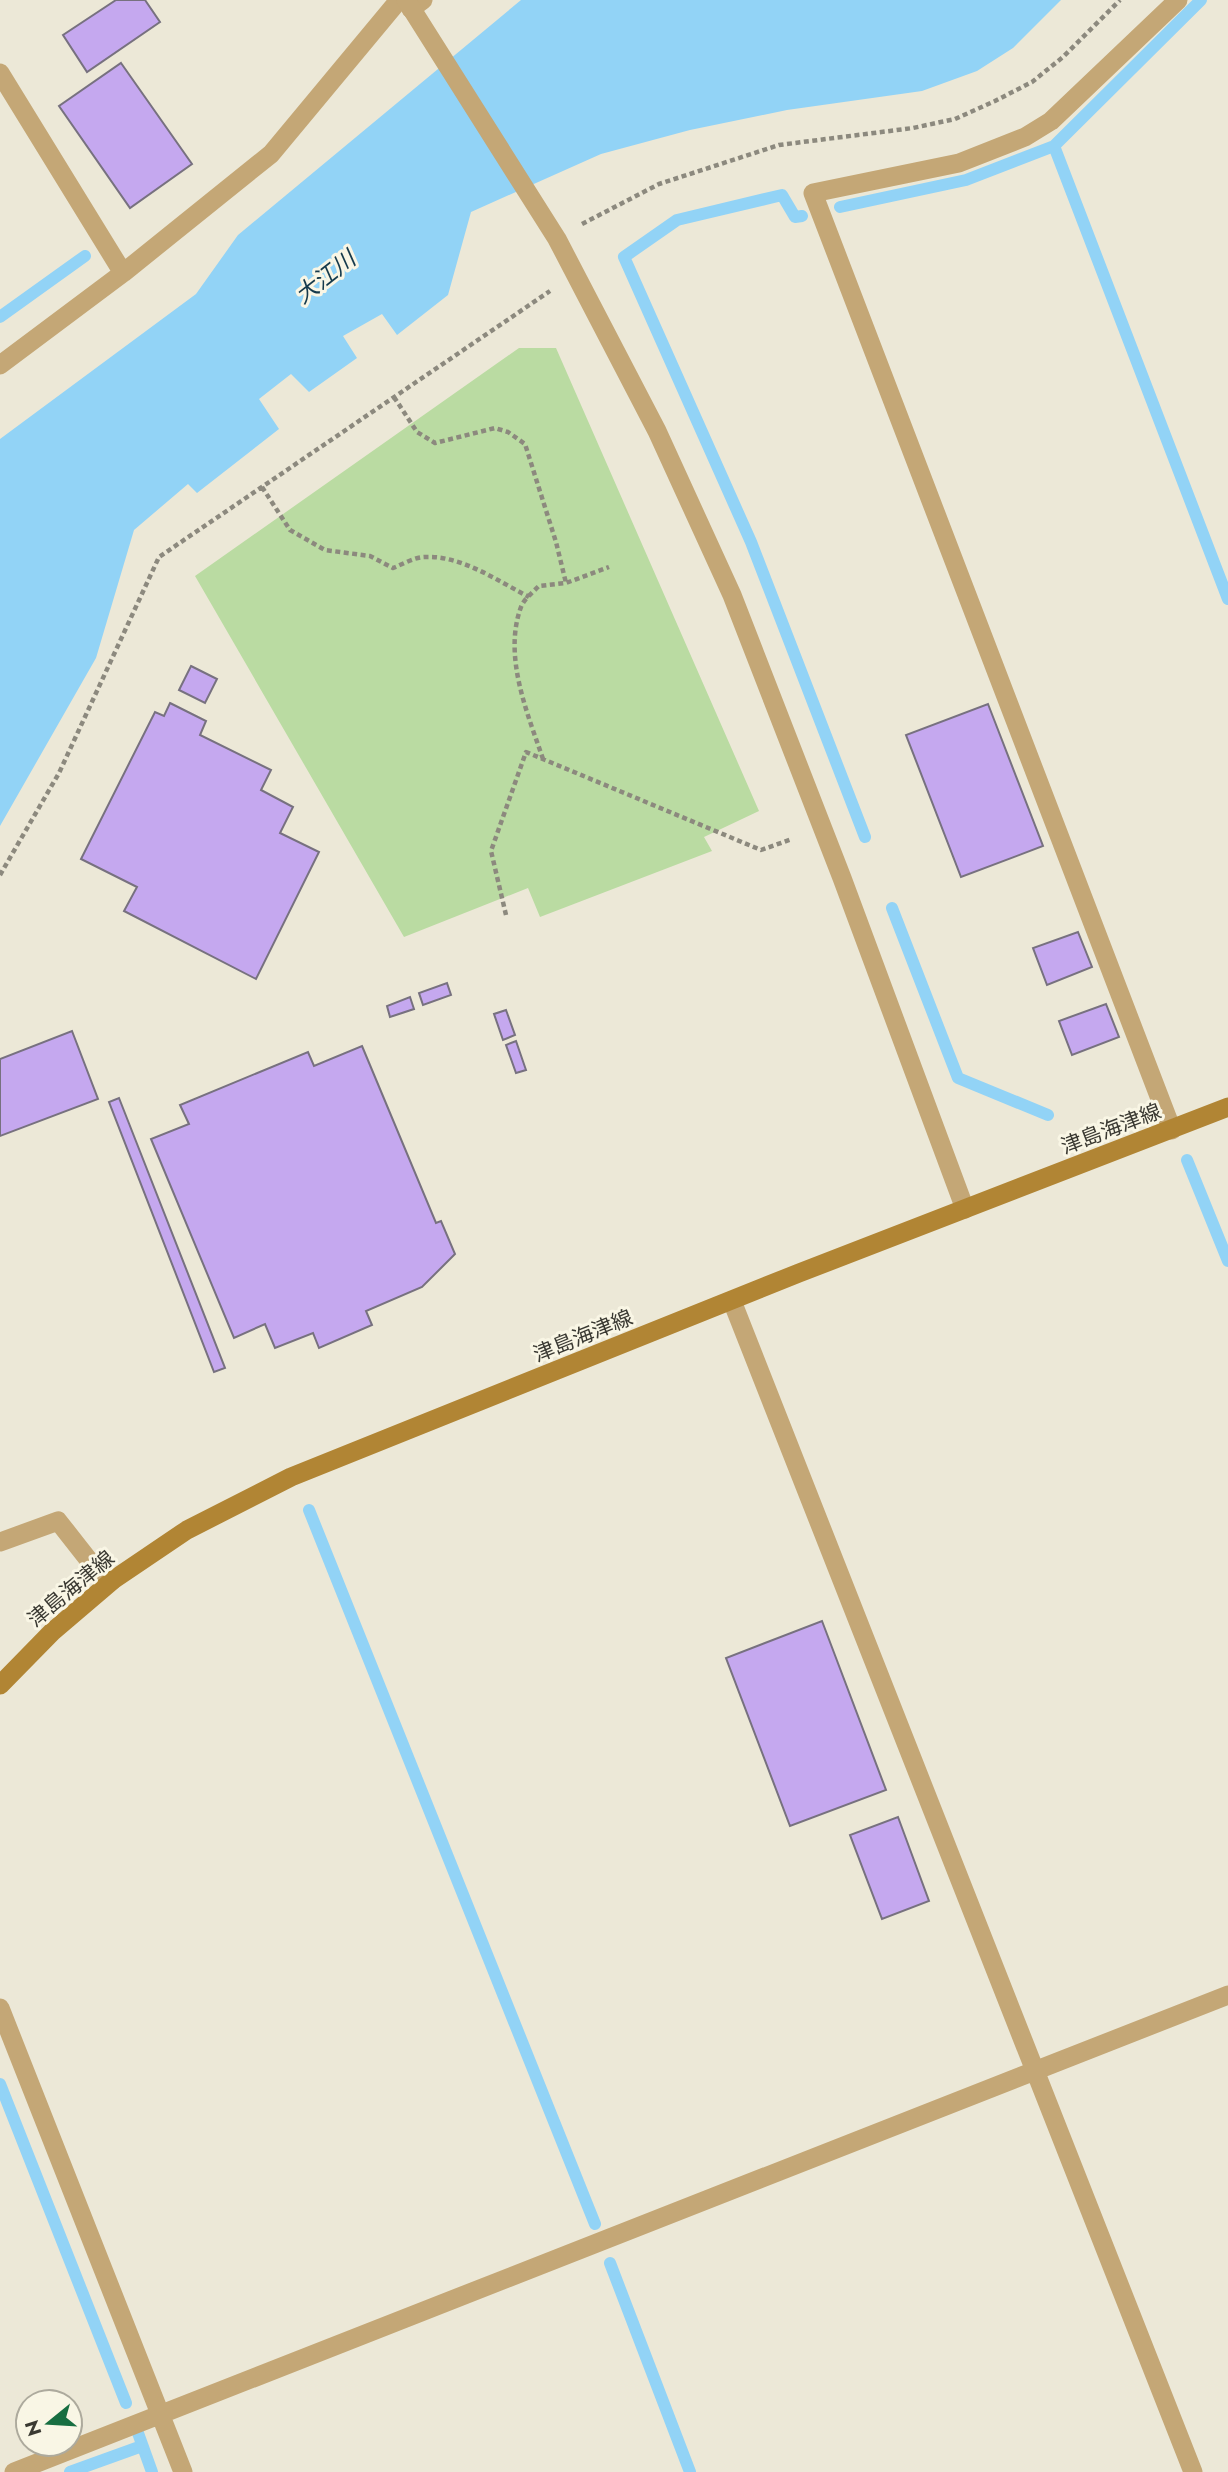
<svg xmlns="http://www.w3.org/2000/svg" width="1228" height="2472" viewBox="0 0 1228 2472" font-family="Jost,'Noto Sans JP',sans-serif">
<rect width="100%" height="100%" fill="#ece8d7"/>
<path fill="#badba2" d="M 519,348 L 556,348 L 759,811 L 704,837 L 712,851 L 540,917 L 528,888 L 404,937 L 195,576 Z"/>
<path fill="#92d3f6" d="M 521,0 L 1061,0 L 1013,48 L 977,71 L 922,91 L 787,110 L 690,130 L 601,154 L 471,212 L 448,295 L 397,335 L 382,314 L 343,336 L 357,358 L 309,392 L 291,374 L 259,399 L 279,429 L 197,493 L 188,484 L 134,530 L 96,658 L 0,826 L 0,439 L 196,294 L 238,235 Z"/>
<g fill="none" stroke-linecap="round" stroke-linejoin="round">
<path stroke="#92d3f6" stroke-width="12" d="M 1201,0 L 1054,146 L 1228,599
M 840,207 L 966,180 L 1054,146
M 802,216 L 795,217 L 782,195 L 677,220 L 624,257 L 751,542 L 865,837
M 0,317 L 85,256
M 892,908 L 958,1078 L 1048,1115
M 1187,1160 L 1228,1261
M 309,1510 L 595,2224
M 0,2084 L 126,2403
M 610,2263 L 690,2472
M 138,2433 L 152,2472
M 70,2472 L 142,2446"/>
</g>
<path fill="#c5a8ef" stroke="#77717f" stroke-width="2" d="M 116,0 L 145,0 L 160,22 L 87,72 L 63,35 Z
M 121,63 L 192,164 L 130,208 L 59,106 Z
M 191,666 L 217,679 L 205,703 L 179,690 Z
M 170,703 L 206,721 L 200,735 L 271,770 L 261,790 L 293,807 L 280,833 L 319,852 L 256,979 L 124,911 L 137,887 L 81,859 L 155,712 L 164,716 Z
M 988,704 L 1043,846 L 961,877 L 906,735 Z
M 1078,932 L 1092,967 L 1047,985 L 1033,948 Z
M 447,983 L 451,995 L 423,1005 L 419,993 Z
M 410,997 L 414,1009 L 390,1017 L 387,1006 Z
M 1106,1004 L 1119,1037 L 1072,1055 L 1059,1021 Z
M 506,1010 L 515,1035 L 503,1040 L 494,1014 Z
M 72,1031 L 98,1099 L 0,1136 L 0,1059 Z
M 516,1041 L 526,1070 L 516,1073 L 506,1045 Z
M 362,1046 L 436,1223 L 441,1221 L 455,1254 L 422,1287 L 366,1311 L 372,1325 L 319,1348 L 313,1333 L 275,1348 L 265,1324 L 234,1338 L 151,1139 L 189,1124 L 180,1105 L 308,1052 L 314,1066 Z
M 119,1098 L 225,1368 L 214,1372 L 109,1102 Z
M 822,1621 L 886,1790 L 790,1826 L 726,1658 Z
M 898,1817 L 929,1901 L 882,1919 L 850,1835 Z"/>
<g fill="none" stroke-linecap="round" stroke-linejoin="round">
<path stroke="#8c897e" stroke-width="4.5" stroke-dasharray="5 3.5" stroke-linecap="butt" d="M 582,224 L 659,184 L 779,145 L 913,128 L 955,119 L 995,101 L 1032,82 L 1063,57 L 1120,0
M 394,397 L 417,432 L 435,443 L 495,428 L 508,432 L 525,444 L 556,542 L 566,583
M 262,487 L 290,530 L 325,550 L 370,556 L 393,568 C 403,564 415,557 425,557 C 461,555 498,581 529,597
M 543,759 C 527,712 503,656 521,607 C 524,599 533,592 539,586 L 566,583 L 609,567
M 0,875 L 59,773 L 159,557 L 550,291
M 506,915 L 491,851 L 526,752 L 761,850 L 792,839"/>
<path stroke="#c4a776" stroke-width="19" d="M 0,1542 L 58,1521 L 91,1563 L 113,1580"/>
<path stroke="#c4a776" stroke-width="19" d="M 411,9 L 423,0
M 0,73 L 123,273
M 0,365 L 123,273 L 271,154 L 399,0
M 1172,1130 L 813,193 L 959,163 L 1025,137 L 1051,121 L 1178,0
M 732,1301 L 1193,2472
M 0,2008 L 183,2472
M 14,2472 L 1228,1995"/>
<path stroke="#c4a776" stroke-width="19" d="M 406,0 L 557,239 L 657,431 L 732,595 L 842,878 L 965,1209"/>
<path stroke="#b18534" stroke-width="19" d="M 0,1685 L 52,1632 L 113,1580 L 187,1530 L 291,1477 L 799,1273 L 1228,1107"/>
</g>
<g text-anchor="middle" dominant-baseline="central" stroke-width="6" stroke-linejoin="round" paint-order="stroke">
<g font-size="21" fill="#3a3932" stroke="#f9f6e5">
<text transform="translate(1111 1129) rotate(-21)">津島海津線</text>
<text transform="translate(583 1336) rotate(-22)">津島海津線</text>
<text transform="translate(71 1589) rotate(-40)">津島海津線</text>
</g>
<g font-size="23" font-style="italic" fill="#153a4c" stroke="#f9f6e5">
<text transform="translate(325 277) rotate(-38)">大江川</text>
</g>
</g>
<g transform="translate(49 2423) rotate(252)"><circle r="33" fill="#f9f6e5" stroke="#adaa9d" stroke-width="2"/>
<path d="M0-5L12 26L0 18L-12 26Z" fill="#176e41"/>
<text y="-10" font-size="19" font-weight="bold" text-anchor="middle" fill="#3a3932">N</text>
</g>
</svg>
